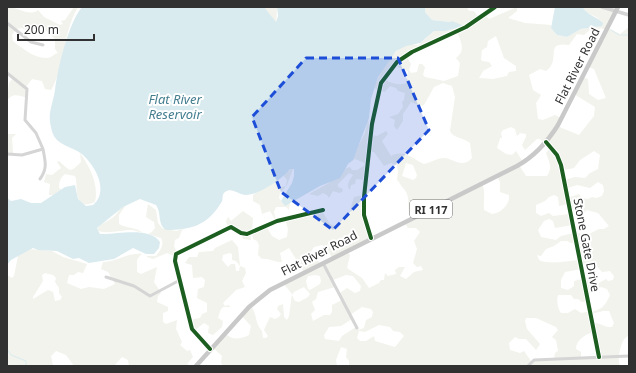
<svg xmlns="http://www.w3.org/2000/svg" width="636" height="373" viewBox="0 0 636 373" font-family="'Noto Sans',sans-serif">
<rect width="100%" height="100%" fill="#fff"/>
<path fill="#f1f3ec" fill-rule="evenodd" d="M 7,7 C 17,7 31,17 38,10 L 44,17 L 60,25 L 63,24 L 61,21 L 65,20 L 74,7 L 78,7 C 62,34 66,65 51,90 L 45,89 L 42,81 L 32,79 L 26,87 L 27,98 C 18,95 12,93 7,101 L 9,83 L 13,78 L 7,73 ZM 22,28 L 31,33 L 35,28 L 43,28 L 55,39 L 55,49 L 58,53 C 53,54 52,58 47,58 C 35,59 22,48 13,41 L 12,35 L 16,29 Z
M 263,7 L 277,7 L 276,25 Z
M 425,7 L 467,7 L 469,11 L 474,11 L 479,18 L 484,14 L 489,19 L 517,7 L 517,11 L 508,18 L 525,23 L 551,25 L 551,28 L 557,35 L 567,37 L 581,29 L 602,25 L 598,18 L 586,12 L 581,7 L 618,7 L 608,28 L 620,34 L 629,27 L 629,334 C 627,338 625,337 623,341 C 620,348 617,359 620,366 L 349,366 L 349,361 L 346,357 L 347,349 L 341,347 L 336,360 L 337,366 L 224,366 L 221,363 L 222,356 L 212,347 L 225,333 C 232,341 241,339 249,335 L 251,326 L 241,315 L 251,306 C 257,314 255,324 262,331 L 263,338 L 266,338 L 268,336 L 264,330 L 270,317 L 275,319 L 279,317 L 281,314 L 277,309 L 278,306 L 283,304 L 284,317 L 287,320 L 289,316 L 292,294 L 283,283 L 304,272 L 289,248 L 280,253 L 282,262 C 276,263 269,258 262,259 L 258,255 L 259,245 L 257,241 L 253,239 L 252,233 L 250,233 L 251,240 L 243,239 L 241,233 L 228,229 L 226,221 L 228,217 L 231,221 L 243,211 L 253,218 L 252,231 L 266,226 L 272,236 L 279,240 L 287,237 L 288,229 L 285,219 L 322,211 L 330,224 L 335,226 L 350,215 L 351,207 L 354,197 L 364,195 L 363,210 L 371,238 L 347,251 L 350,255 L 347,268 L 362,278 L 369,288 L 379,283 L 381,280 L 384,280 L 385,273 L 388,276 L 396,274 L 395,270 L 399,267 L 405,267 L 400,276 L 406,279 L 414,272 L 423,270 L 421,266 L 417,267 L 413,263 L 417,249 L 414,241 L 420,232 L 416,228 L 408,228 L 404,222 L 411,218 C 406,208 412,197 403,188 C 400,185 400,182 397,180 L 398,172 L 397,165 L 391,163 L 384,166 L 374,152 L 369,152 L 365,180 L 356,179 L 355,184 L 351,185 L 350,190 C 345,184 350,180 353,175 L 349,173 L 338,184 L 338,187 L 343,189 L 342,192 L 339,193 L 333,191 L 329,198 L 327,195 L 323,193 L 318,196 L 309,194 L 329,183 L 344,169 L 350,167 L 352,170 L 357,170 L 367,164 L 355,159 L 350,162 L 365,133 L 368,119 L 371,135 L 377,136 L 386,131 L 388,134 L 382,141 L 391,156 C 405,149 412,159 424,164 C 430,163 436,159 442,158 C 453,157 461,170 472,158 L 470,143 C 464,138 453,138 450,131 L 455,97 L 452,86 L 443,83 L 434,87 L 424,105 L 420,106 L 411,102 L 403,114 L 403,121 L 397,130 L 394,126 L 395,120 L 389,117 L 398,114 L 403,107 L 402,102 L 404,100 L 405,93 L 398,91 L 396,88 L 390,86 L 385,92 L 374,88 C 381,70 390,54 406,43 L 418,45 L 434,31 L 461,27 L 450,22 L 432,20 L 425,12 ZM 601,28 L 606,30 L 588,67 L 594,69 L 606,98 L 598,100 L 589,94 L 588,79 L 583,77 L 574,94 L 595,107 L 594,116 L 579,135 L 557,126 L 561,118 L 555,115 L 543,120 L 538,119 L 536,103 L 541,95 L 533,90 L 529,75 L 540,69 L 546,71 C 562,60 543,41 569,45 L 577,34 L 584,35 L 590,30 L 595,32 ZM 457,32 C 461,41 466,51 456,58 L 460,63 L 458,76 L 444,81 L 425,77 L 423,75 L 425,67 L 422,64 L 419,64 L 417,72 L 411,73 L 409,70 L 411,64 L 407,57 L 412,52 ZM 496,36 L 504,58 L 516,66 L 516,71 L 509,72 L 507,76 L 493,79 L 479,78 L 483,71 L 492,66 L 489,62 L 482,61 L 481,59 L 482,50 L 487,47 L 488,41 ZM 395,64 L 399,68 L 408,71 L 406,83 C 399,86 390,83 384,79 ZM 511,127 L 515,129 L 517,136 L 520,133 L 526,134 L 526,137 L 522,145 L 525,150 L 537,139 L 540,139 L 550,148 L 546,153 C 549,161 553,168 547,176 L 526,176 L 519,165 L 523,162 L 516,151 L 512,155 L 506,154 L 497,148 L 500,138 L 502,138 L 501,133 L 503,130 ZM 594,151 L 600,155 L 598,169 L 590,173 L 585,178 L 575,177 L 564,180 L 563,170 L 574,168 L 580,160 ZM 406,163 L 413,165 L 417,175 L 416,178 L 413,180 L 402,176 ZM 497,176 L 500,182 L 500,192 L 509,195 C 510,205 501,213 492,214 L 484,210 C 483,200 486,193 482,183 ZM 598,182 L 603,185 L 604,191 L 602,196 L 596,198 L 592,197 L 588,199 L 582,198 L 579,194 L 567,198 L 565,189 L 577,185 L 590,188 ZM 554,195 L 558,197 L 559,206 L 568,204 L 570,212 L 576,210 L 583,214 L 587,210 L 598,213 L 609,226 L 604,229 L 599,229 L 589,234 L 574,233 L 561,236 L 556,240 L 541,237 L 538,230 L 544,221 L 549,219 L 553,221 L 555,228 L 572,225 L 570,214 L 553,216 L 549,213 L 541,216 L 536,213 L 536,205 L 545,201 L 549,197 ZM 561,241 L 568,241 L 570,243 L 576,243 L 579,260 C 567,261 549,265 539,260 L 537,255 L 541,256 L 546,249 L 554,246 ZM 322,245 L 327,248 L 332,258 L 321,264 L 310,253 L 314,247 ZM 586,265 L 596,265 L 602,272 L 610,271 L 614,276 L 613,280 L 608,281 L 606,279 L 597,284 L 592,281 L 590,277 L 574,281 L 574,286 L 568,290 L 561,288 L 561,280 L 565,272 L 581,269 L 581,266 ZM 315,275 L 320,276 L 321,281 L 320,284 L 310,290 L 308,289 L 306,281 L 308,276 ZM 346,275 L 353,276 L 361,286 L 360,291 L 355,293 L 347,288 L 340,293 L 342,300 L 332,305 L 332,312 L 330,315 L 324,315 L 313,321 L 311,314 L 315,310 L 312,302 L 316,299 L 318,292 L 335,287 L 333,280 ZM 304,287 L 310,294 L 308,297 L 299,302 L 295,301 L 292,295 L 294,292 ZM 601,287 L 607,289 L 610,295 C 603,312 597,310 581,313 L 575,309 L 568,313 L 561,313 C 558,309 556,300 558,295 L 571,295 L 574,299 L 578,299 L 582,302 L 587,301 L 587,294 ZM 362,307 L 371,309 L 373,312 L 372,317 L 366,320 L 364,328 L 358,330 L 356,327 L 342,336 L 339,341 L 325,339 L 324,335 L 329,327 L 341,326 L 352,319 L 350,315 ZM 603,311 L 609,311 L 614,323 L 612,327 C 605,328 600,322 593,323 L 591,314 ZM 526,318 L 536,318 L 556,327 L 558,330 L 552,337 L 556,340 L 558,351 L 555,353 L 554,359 L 531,361 L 524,351 L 520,353 L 510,350 L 509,343 L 515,337 L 519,339 L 526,339 L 536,350 L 540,344 L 527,329 L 525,321 ZM 379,325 L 390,327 L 393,331 L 400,332 L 404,336 L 395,347 L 375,341 L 374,336 L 366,341 L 360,341 L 357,338 L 359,331 L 365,332 ZM 594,332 L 598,357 L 581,358 L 581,352 L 576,349 C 576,340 585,334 594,332 Z
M 7,134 L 16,134 L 12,138 L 13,153 L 9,154 L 7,161 Z
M 80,153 C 90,167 99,185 95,202 C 71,213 79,183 75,176 L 65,174 C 60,178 59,182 59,188 L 62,190 L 55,195 L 49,195 L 50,184 L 44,182 L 46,174 L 52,175 L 61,168 L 57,162 L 59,161 C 71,171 69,174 81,162 Z
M 294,166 L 287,185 L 280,193 L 279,198 L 283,203 L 290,203 L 289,210 L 286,207 L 276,207 L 274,212 L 276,221 L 270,211 L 262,214 L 260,205 L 253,201 L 253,195 L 275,181 L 278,188 L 286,186 L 287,180 L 283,175 Z
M 148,204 L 156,210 L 158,223 L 162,228 L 176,231 L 186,228 L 182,230 L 179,238 L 175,240 L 174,246 L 177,253 L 175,256 L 167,253 L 153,259 L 147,257 L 147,256 L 156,256 C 160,251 165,244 161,238 L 148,234 L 152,232 L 155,228 L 154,222 L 146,217 Z
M 126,205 L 119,215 L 119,224 C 127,229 134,226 143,233 C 139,232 135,230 131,230 C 122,230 103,235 97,230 C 99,224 107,222 112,218 C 119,213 119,208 126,205 Z
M 232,240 L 238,247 L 240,266 L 245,268 L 246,273 L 242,281 L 245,287 L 236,290 L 223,303 L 225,306 L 229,305 L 230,307 L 223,307 L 220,311 L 218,318 L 223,321 L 222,327 L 213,335 L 208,333 L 209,326 L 204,323 L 194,331 L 190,320 L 200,318 L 202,314 L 207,312 L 207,303 L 197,298 L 198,289 L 204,287 L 205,280 L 202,277 L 193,278 L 192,265 L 185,263 L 189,257 L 197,257 L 199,252 L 213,251 L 215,248 ZM 229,253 L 232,254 L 232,260 L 236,261 L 240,266 L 239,271 L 236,271 L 235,264 L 231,264 L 228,267 L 222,260 L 223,255 Z
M 28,249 L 52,251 L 63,257 L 87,264 L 83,273 L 78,272 L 74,275 L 69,275 L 67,283 L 81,289 L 89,287 L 104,289 L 115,284 L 108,272 L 101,269 L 103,262 C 117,262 128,252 142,254 C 134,261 138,263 137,272 L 141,274 L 157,267 L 154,282 L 161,293 L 158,296 L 157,302 L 168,307 L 168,311 L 163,313 L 163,322 L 166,324 L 177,320 L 176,329 L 182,342 L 180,345 L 187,351 L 190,350 L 193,357 L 187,364 L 192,366 L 129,366 L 128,360 L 122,357 L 114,366 L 74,366 L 66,355 L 56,351 L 51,356 L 53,366 L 7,366 L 7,275 L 12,278 L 14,276 L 18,256 ZM 45,273 L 53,275 L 56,278 L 55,282 L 59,288 L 59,293 L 62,297 L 60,300 L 55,301 L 53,292 L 48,290 L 33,299 L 33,297 L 43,281 L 42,275 Z"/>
<path fill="#daebf0" d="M 82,7 L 264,7 L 276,22 L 278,16 L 277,7 L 425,7 L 425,12 L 432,20 L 450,22 L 452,21 L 464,26 L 445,31 L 434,31 L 420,43 L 406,46 L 396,51 L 378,77 L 371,99 L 369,118 L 353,160 L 348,164 L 340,178 L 320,186 L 285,206 L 281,201 L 292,183 L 294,176 L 294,169 L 290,169 C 282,179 259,195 246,195 C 238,195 232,187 225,192 C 221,195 224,200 221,203 C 207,226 190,230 166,230 C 157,224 162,214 156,205 L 140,199 L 123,207 L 97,228 L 100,234 C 116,235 149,226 160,242 L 159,248 L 154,254 L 146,254 L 133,248 L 114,259 L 89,263 L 79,258 L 73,259 L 57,251 L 38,250 L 33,248 L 11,260 L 7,265 L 7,198 L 11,201 L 21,199 L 31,203 L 41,203 L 65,187 L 75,185 L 78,199 L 86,206 L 93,205 C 109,191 96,167 83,155 C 74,147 58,146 53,134 C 51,129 49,119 50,113 C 51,105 54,98 55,90 C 58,67 68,24 82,7 Z
M 555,7 L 583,8 C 588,15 597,17 603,23 L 602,26 L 581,29 L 567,37 L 557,35 L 551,28 Z"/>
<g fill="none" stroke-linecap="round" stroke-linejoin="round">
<path stroke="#daebf0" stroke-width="1" d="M 611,30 L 619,35
M 621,35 L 629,35
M 7,349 L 11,355 L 26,361 L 26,366"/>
<path stroke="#d5d5d5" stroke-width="3" d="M 7,23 L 31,42 L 43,45
M 7,73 L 27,89 L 25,120 L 36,133 L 43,149
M 546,142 L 557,155 L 561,165 L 599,357
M 7,154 L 22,155 L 43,149 C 45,161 48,168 40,179
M 323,263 L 357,328
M 106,277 L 134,286 L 150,296 L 180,280
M 210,349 L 192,329 L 175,261 L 176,254 L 231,227 L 241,233 L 247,234 L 277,221 L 323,210
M 528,366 L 534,360 L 629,356"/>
<path stroke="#d5d5d5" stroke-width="3.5" d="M 602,7 L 629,15
M 371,238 L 364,215 L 364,197 L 372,124 L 381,83 L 397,62 L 412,52 L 466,27 L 495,7"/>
<path stroke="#c9c9c9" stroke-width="4.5" d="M 196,366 L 249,307 L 270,290 L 517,166 C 535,156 548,141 558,125 L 618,7"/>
<defs>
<path id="cycleway" d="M 546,142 L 557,155 L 561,165 L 599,357
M 371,238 L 364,215 L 364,197 L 372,124 L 381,83 L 397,62 L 412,52 L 466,27 L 495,7
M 210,349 L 192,329 L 175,261 L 176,254 L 231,227 L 241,233 L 247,234 L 277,221 L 323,210"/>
</defs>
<use href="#cycleway" stroke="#fff" stroke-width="6"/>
<use href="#cycleway" stroke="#1b5e20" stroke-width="4"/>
</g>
<path fill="#1d4ed8" fill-opacity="0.2" stroke="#1d4ed8" stroke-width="3" stroke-dasharray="8 5" stroke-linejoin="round" d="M 306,58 L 398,58 L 429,130 L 333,230 L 281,192 L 252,117 Z"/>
<g text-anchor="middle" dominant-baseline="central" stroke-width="4" stroke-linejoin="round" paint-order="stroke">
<rect fill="#fff" stroke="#6f6f6f" stroke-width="1" x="410" y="200" width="42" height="18" rx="3"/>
<g font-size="11" font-weight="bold" fill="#313131">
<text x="431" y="209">RI 117</text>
</g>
<g font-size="12" fill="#313131" stroke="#fff">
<text transform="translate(577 66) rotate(-63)">Flat River Road</text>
<text transform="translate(587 245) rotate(79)">Stone Gate Drive</text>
<text transform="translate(319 253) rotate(-27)">Flat River Road</text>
</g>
<g font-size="13" font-style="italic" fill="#437d8e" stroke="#fff">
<text x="175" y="99">Flat River<tspan x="175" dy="15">Reservoir</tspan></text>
</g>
</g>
<rect width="636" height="373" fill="none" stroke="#313131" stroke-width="16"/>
<path d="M18 34v6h76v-6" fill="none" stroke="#313131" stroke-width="2"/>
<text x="24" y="34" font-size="12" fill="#313131" stroke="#ffffff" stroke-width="3" paint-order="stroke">200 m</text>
</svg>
